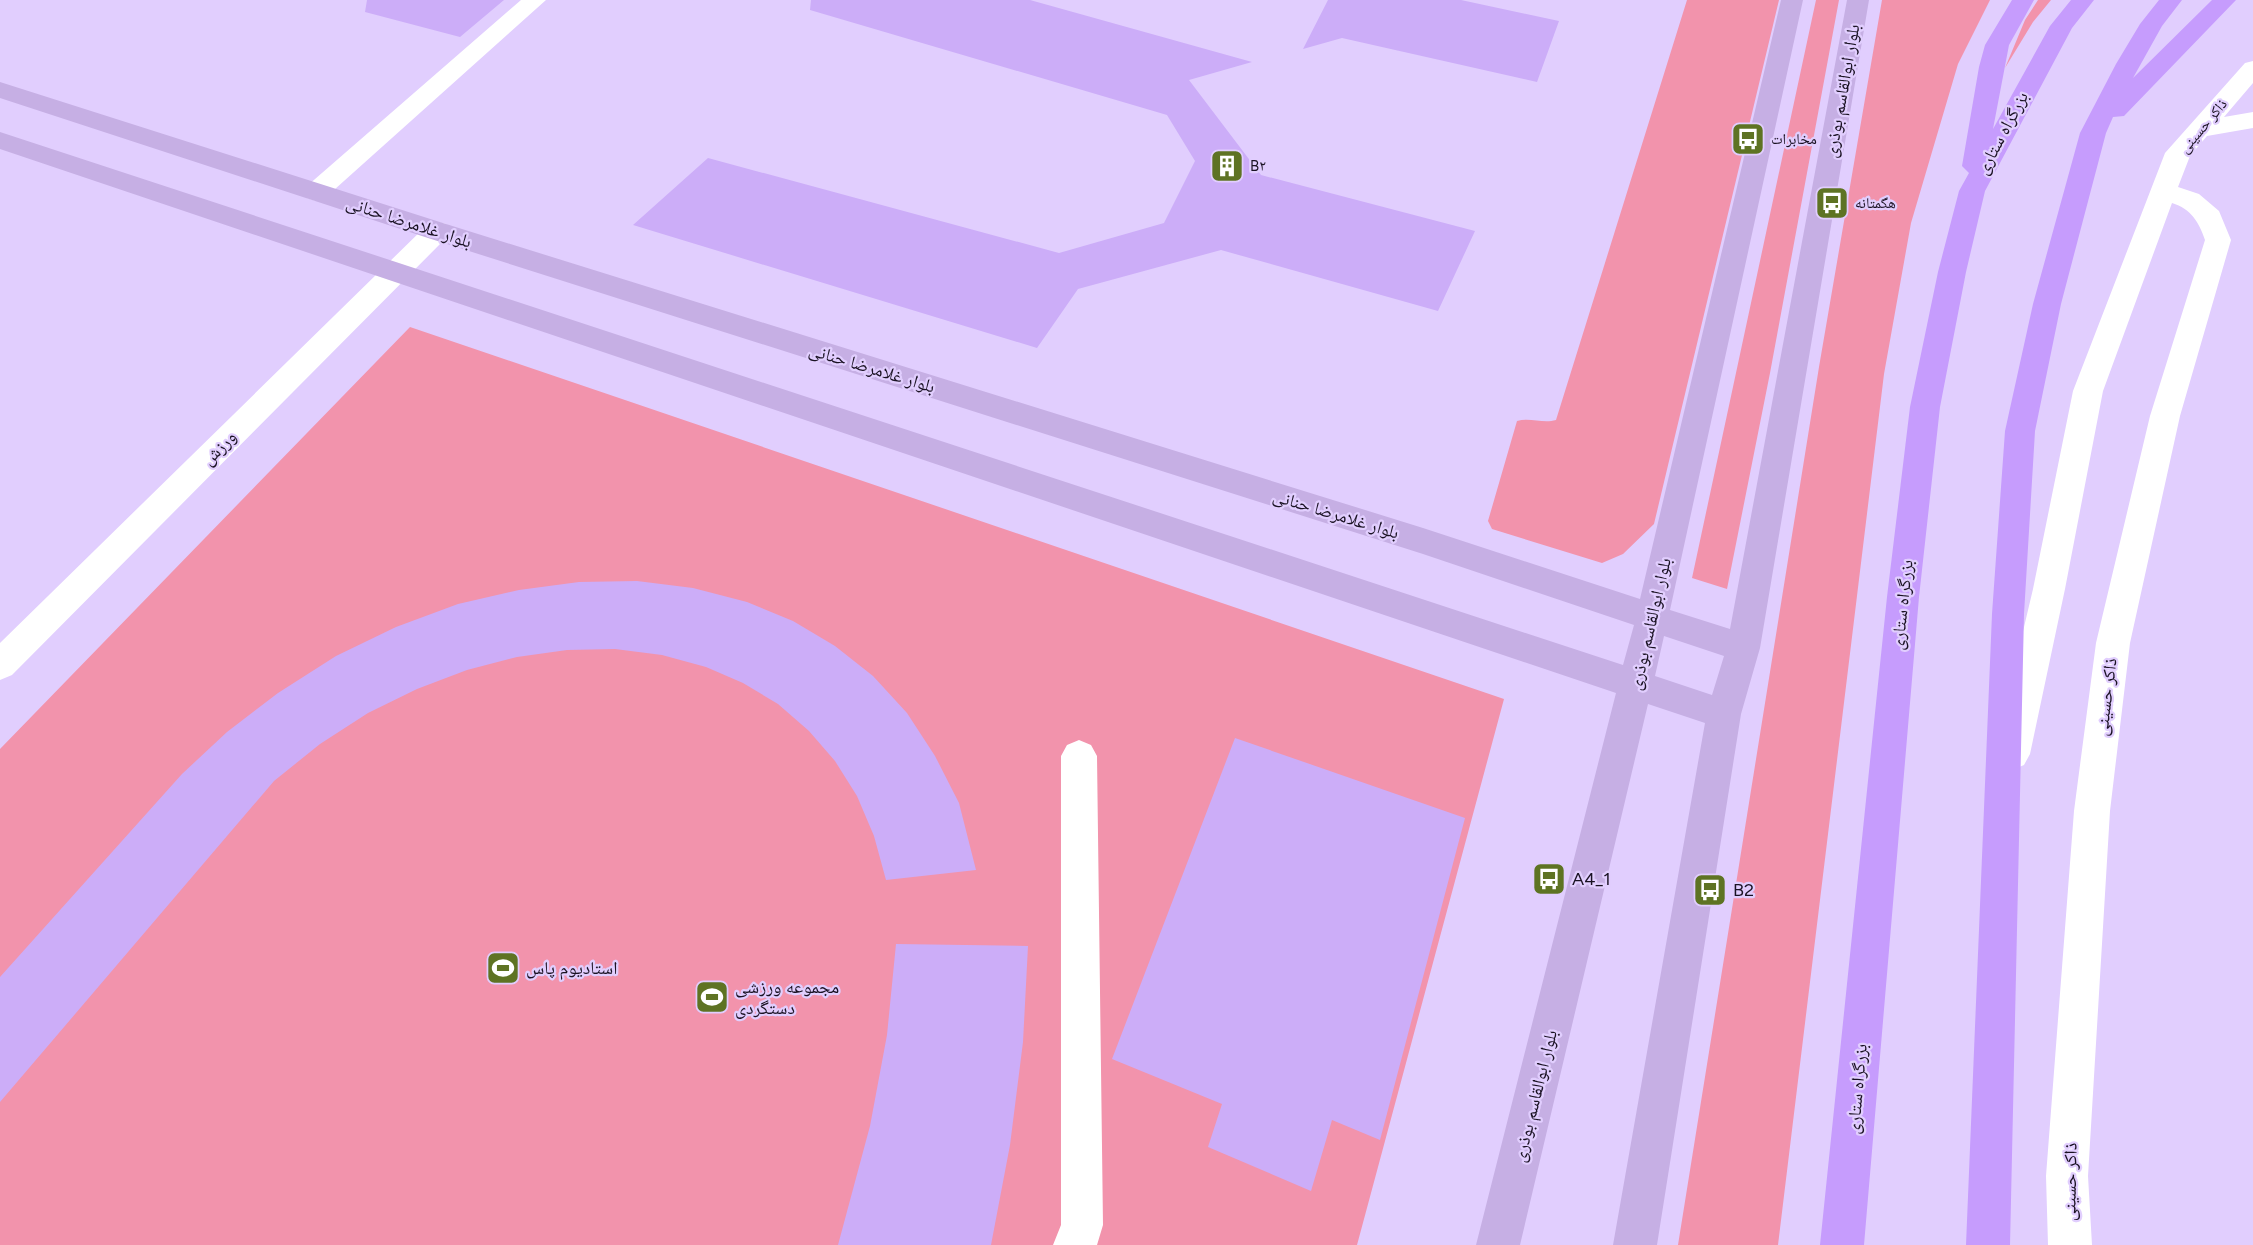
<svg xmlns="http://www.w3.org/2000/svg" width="2253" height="1245" viewBox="0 0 2253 1245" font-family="Figtree,'Noto Naskh Arabic',sans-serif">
<rect width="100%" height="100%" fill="#e1cefe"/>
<path fill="#f293ac" d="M 1687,0 L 1779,0 L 1654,524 L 1623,554 L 1602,563 L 1492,529 L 1488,521 L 1517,421 C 1530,417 1543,424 1556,420 Z
M 1816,0 L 1839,0 L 1770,373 L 1727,589 L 1692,578 Z
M 1882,0 L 1990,0 L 1958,64 L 1911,223 L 1884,374 L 1778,1245 L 1678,1245 L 1819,367 Z
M 2038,0 L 2051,0 L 2033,22 L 2005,68 L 2025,20 Z
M 410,327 L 1504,699 L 1357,1245 L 0,1245 L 0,749 Z"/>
<path fill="#ccadf8" d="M 367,0 L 504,0 L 460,37 L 365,12 Z
M 811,0 L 1030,0 L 1252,62 L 1189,80 L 1261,175 L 1475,231 L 1438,311 L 1221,250 L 1078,289 L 1037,348 L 633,225 L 708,158 L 1059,253 L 1164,223 L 1195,161 L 1167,115 L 810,10 Z
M 1328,0 L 1461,0 L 1559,21 L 1537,82 L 1342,38 L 1303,49 Z
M 637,581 L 693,588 L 747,602 L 793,621 L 835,646 L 873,676 L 907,713 L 935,756 L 959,803 L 976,870 L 886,880 L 874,836 L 857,796 L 835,761 L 809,731 L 778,704 L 743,683 L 706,667 L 662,655 L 615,649 L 567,650 L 517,657 L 467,670 L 417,689 L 368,713 L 320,744 L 274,781 L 0,1102 L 0,977 L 182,774 L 227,732 L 278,693 L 336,656 L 396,627 L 458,604 L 519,590 L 579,582 Z
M 1235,738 L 1465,818 L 1380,1140 L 1332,1120 L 1311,1191 L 1208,1147 L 1222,1104 L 1112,1059 Z
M 896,944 L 1028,946 L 1023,1042 L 1010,1145 L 991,1245 L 838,1245 L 870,1126 L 887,1035 Z"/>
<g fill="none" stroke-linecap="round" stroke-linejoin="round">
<path fill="#fff" fill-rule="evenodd" d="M 521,0 L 546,0 L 325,198 L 316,201 L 307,198 L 303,192 L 307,186 Z
M 2253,61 L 2253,83 L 2224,117 L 2253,112 L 2253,128 L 2207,136 L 2190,156 L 2178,187 L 2199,194 L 2219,211 L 2231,240 L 2180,416 L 2130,643 L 2110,811 L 2088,1176 L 2092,1245 L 2048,1245 L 2046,1176 L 2074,811 L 2096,643 L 2150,416 L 2205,240 C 2199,222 2191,209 2172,203 L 2103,391 L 2065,589 L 2030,754 L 2024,765 L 2012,770 L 2000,765 L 1994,754 L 2033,589 L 2073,391 L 2165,153 L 2245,63 Z
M 437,222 L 446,224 L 450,231 L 446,238 L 12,675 L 0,680 L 0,643 L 428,224 Z
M 1079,740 L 1091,745 L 1097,756 L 1103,1225 L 1097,1245 L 1053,1245 L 1061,1225 L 1061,756 L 1067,745 Z"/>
<path fill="#c6afe4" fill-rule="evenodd" d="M 1781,0 L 1803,0 L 1670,610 L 1730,629 L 1847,0 L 1869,0 L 1760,648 L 1741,714 L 1657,1245 L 1613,1245 L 1705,723 L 1648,704 L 1520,1245 L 1476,1245 L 1616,693 L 0,149 L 0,132 L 1623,665 L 1634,625 L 1423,554 L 428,238 L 0,98 L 0,82 L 446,224 L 1423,528 L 1640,599 ZM 1664,636 L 1724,656 L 1712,695 L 1655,676 Z"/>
<path fill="#c69cfd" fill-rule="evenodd" d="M 2012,0 L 2034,0 L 2009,45 L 1993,129 L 2050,26 L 2071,0 L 2094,0 L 2072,28 L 1985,191 L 1966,272 L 1940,407 L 1919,597 L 1864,1245 L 1820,1245 L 1887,597 L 1910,407 L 1938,272 L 1959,191 L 1969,173 L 1962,166 L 1979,67 L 1985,45 Z
M 2159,0 L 2182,0 L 2162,26 L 2133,78 L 2212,0 L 2236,0 L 2124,116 L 2113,117 L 2106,133 L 2061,304 L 2035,431 L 2024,614 L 2010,1245 L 1966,1245 L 1992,614 L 2005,431 L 2033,304 L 2080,133 L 2116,64 L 2140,24 Z"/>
</g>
<defs>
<symbol id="bus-square" viewBox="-11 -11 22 22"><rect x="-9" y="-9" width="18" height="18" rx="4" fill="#5e7323" stroke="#e1cefe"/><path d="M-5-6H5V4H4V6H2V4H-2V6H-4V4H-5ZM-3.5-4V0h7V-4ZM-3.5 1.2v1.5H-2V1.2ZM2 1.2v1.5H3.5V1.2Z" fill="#fff"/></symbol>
<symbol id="building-square" viewBox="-11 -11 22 22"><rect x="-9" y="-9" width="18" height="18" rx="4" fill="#5e7323" stroke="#e1cefe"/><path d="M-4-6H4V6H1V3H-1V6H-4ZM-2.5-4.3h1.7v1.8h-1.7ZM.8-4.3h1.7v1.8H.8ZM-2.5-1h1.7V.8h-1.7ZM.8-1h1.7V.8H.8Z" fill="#fff"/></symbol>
<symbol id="stadium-square" viewBox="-11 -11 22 22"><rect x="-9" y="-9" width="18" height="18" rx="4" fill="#5e7323" stroke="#e1cefe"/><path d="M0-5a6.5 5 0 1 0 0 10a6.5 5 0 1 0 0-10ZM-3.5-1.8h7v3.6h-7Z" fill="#fff"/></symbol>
</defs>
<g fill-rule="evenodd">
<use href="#bus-square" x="1729" y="120" width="38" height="38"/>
<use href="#building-square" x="1208" y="147" width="38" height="38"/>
<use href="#bus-square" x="1813" y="184" width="38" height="38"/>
<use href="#bus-square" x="1530" y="860" width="38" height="38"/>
<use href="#bus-square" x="1691" y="871" width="38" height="38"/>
<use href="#stadium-square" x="484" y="949" width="38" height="38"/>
<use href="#stadium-square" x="693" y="978" width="38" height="38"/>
</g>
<g text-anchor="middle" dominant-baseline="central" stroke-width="4.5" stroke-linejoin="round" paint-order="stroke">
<g font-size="15" fill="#1a1223" stroke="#e1cefe">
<text transform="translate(2203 126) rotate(-50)">ذاکر حسینی</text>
</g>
<g font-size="15" fill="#1a1223" stroke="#e1cefe" text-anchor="start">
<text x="1771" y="139">مخابرات</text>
<text x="1250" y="166">B۲</text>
<text x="1855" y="203">هگمتانه</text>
</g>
<g font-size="18" fill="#1a1223" stroke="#e1cefe">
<text transform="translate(1842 91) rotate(-80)">بلوار ابوالقاسم بوذری</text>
<text transform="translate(2002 133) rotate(-62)">بزرگراه ستاری</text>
<text transform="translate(409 222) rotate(18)">بلوار غلامرضا حنانی</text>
<text transform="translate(872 368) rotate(17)">بلوار غلامرضا حنانی</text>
<text transform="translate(219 448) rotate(-45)">ورزش</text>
<text transform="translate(1336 514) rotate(17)">بلوار غلامرضا حنانی</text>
<text transform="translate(1902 605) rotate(-84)">بزرگراه ستاری</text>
<text transform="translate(1650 624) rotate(-77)">بلوار ابوالقاسم بوذری</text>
<text transform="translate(2106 697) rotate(-83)">ذاکر حسینی</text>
<text transform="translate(1857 1089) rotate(-85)">بزرگراه ستاری</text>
<text transform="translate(1535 1096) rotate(-76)">بلوار ابوالقاسم بوذری</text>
<text transform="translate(2070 1182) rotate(-89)">ذاکر حسینی</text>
</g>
<g font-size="18" fill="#1a1223" stroke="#e1cefe" text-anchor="start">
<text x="1572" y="879">A4_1</text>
<text x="1733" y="890">B2</text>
<text x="526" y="968">استادیوم پاس</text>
<text x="735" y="987">مجموعه ورزشی<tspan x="735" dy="21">دستگردی</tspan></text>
</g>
</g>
</svg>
